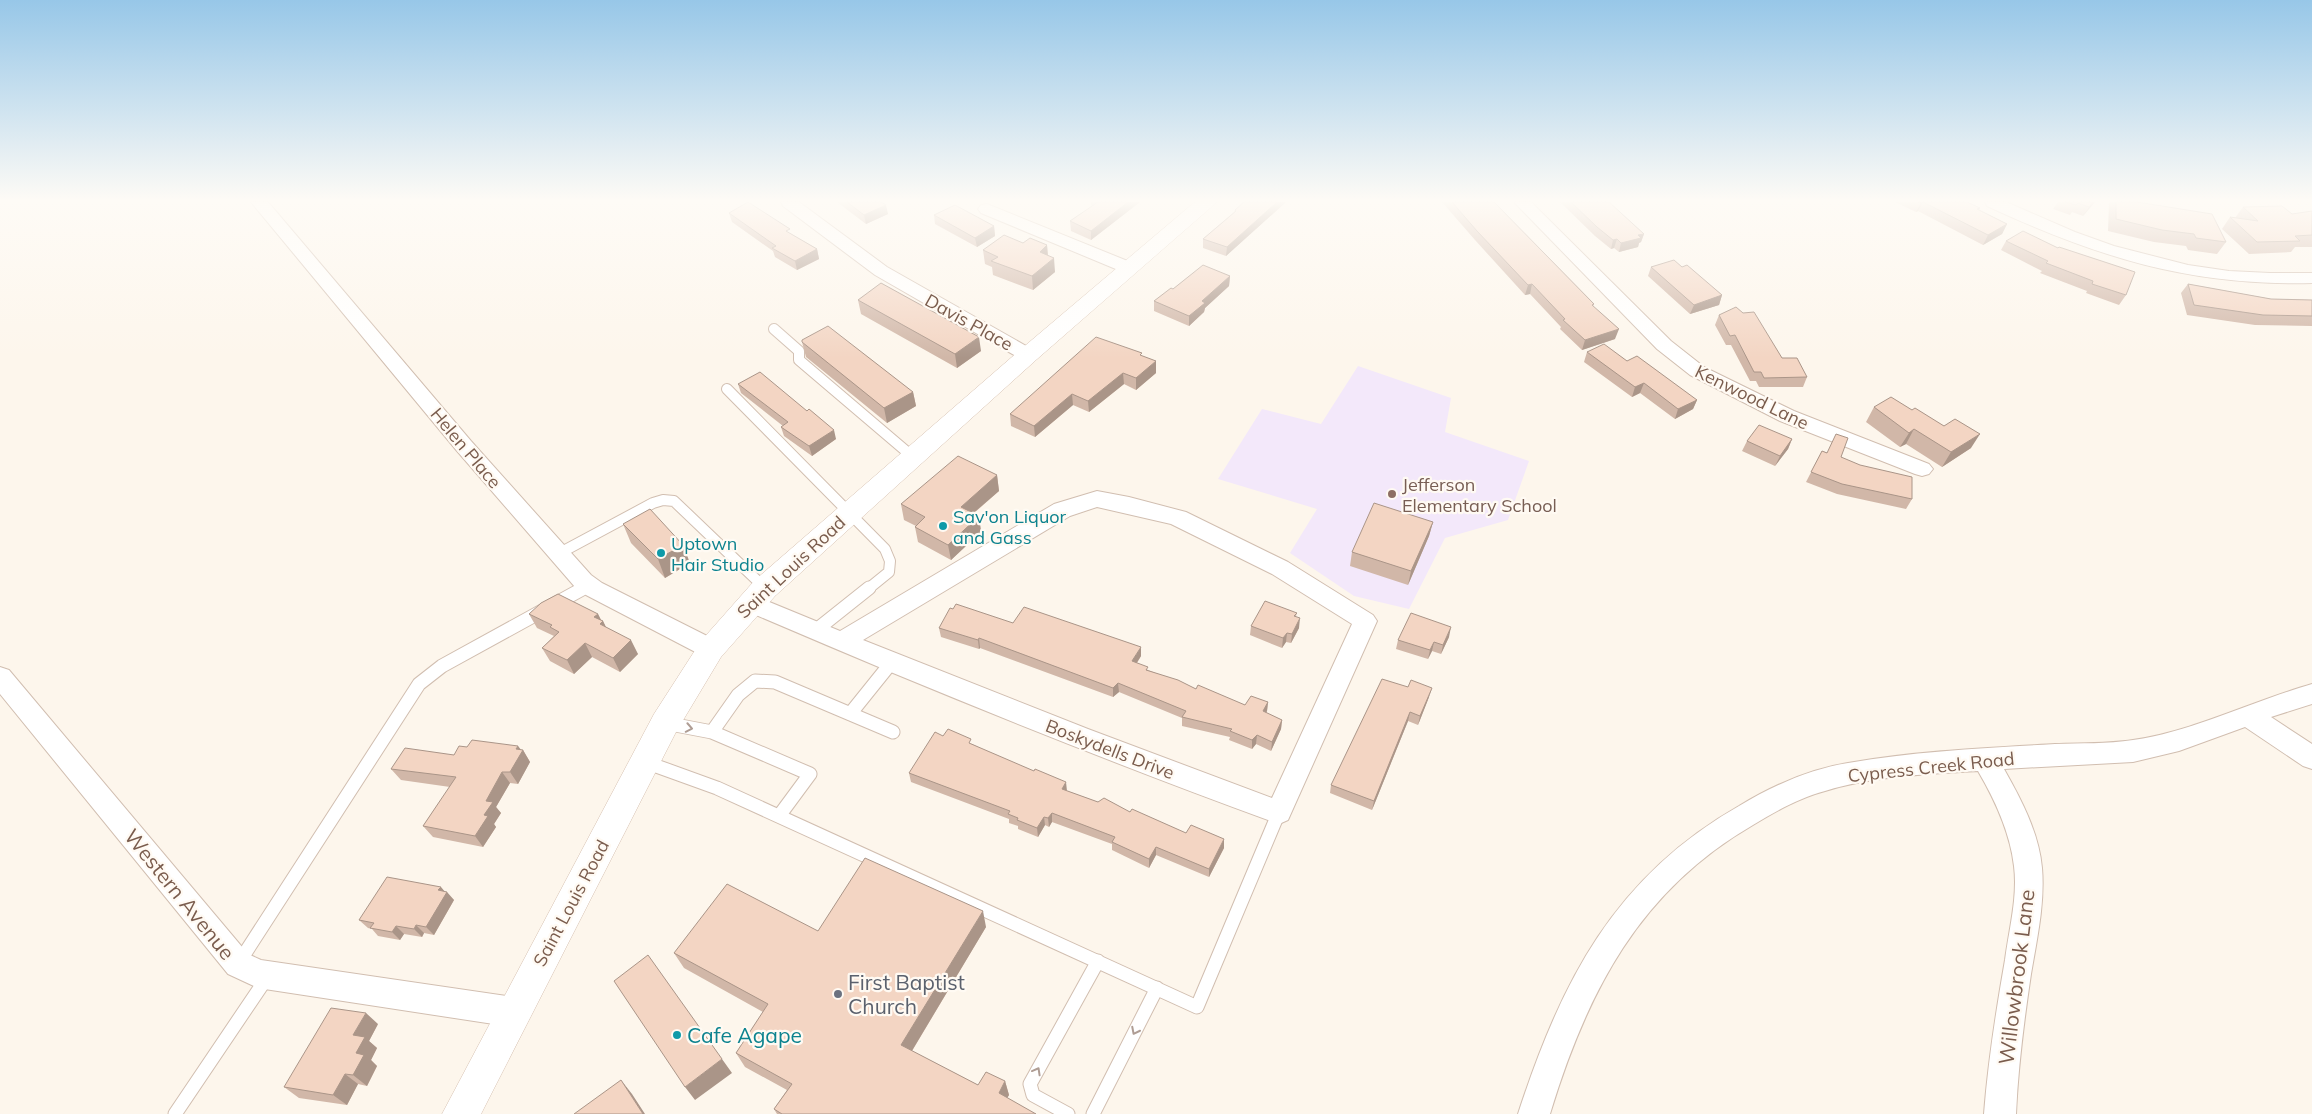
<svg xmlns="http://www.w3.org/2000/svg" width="2312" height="1114" viewBox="0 0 2312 1114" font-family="Mulish,sans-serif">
<rect width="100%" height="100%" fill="#fdf6ec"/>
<path fill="#f3e8fa" d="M 1358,366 L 1451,398 L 1445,432 L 1529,461 L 1508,520 L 1445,538 L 1409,609 L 1354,596 L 1290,553 L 1317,509 L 1218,479 L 1262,409 L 1321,424 Z"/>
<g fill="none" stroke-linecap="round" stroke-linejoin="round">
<defs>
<path id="lane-far1" d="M 774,329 L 799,351 L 799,360 L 913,457
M 727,389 L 885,549 L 890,561 L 889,572 L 868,589
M 558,554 L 653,503 L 663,500 L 674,501 L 765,588
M 582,589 L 589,585"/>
<path id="lane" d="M 815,631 L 869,588
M 850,714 L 891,663
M 665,723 L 712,732 L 810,774 L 779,816
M 712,732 L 738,695 L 755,681 L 775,682 L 893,732
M 645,762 L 717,788 L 1197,1007 L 1279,812
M 238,964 L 419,684 L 442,666 L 584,588
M 175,1114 L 268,976
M 1068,1114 L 1033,1095 L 1030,1084 L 1098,961
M 1093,1114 L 1157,988"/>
<path id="street" d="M 251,202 L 268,202 L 471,441 L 591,575 L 602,583 L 719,642 L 723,649 L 719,656 L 711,658 L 703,656 L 586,595 L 575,587 L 457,451 Z
M 781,202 L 799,202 L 887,267 L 1035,351 L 1038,355 L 1035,359 L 1028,361 L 1021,359 L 875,275 L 783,206 Z
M 1514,202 L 1531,202 L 1671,341 L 1704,367 L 1794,411 L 1929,464 L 1933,469 L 1929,474 L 1922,476 L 1915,474 L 1780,421 L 1690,375 L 1657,349 Z
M 1985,202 L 2006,202 L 2075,232 L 2114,246 L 2188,265 L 2229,271 L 2270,273 L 2312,273 L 2312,283 C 2189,286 2097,257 1987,206 Z
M 987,204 L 1135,264 L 1138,268 L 1135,272 L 1123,272 L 981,213 L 978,209 L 981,205 Z
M 1097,491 L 1129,497 L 1186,512 L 1288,562 L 1373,615 L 1377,621 L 1288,820 L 1279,824 C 1098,758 918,685 742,609 L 738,603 L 742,597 L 750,594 L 840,631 L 1054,504 ZM 1097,507 L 1171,524 L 1272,574 L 1352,624 L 1272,798 L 1088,729 L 863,640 L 1070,516 Z
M 0,667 L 9,670 L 248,954 L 261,960 L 513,997 L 523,1002 L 528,1012 L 523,1022 L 513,1027 L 258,988 L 228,974 L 0,694 Z
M 2312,684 L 2312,704 L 2271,717 L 2312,744 L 2312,769 L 2303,766 L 2245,727 L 2179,751 L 2133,762 L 2004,769 C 2021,799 2039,833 2042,868 C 2045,903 2037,939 2031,974 C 2024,1021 2018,1067 2016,1114 L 1984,1114 C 1988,1062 1996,1011 2005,960 C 2009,929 2018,897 2014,866 C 2010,832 1995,800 1978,771 C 1928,774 1873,776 1825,791 C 1799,798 1776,811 1753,825 C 1639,891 1587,992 1550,1114 L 1518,1114 C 1561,982 1614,877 1739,806 C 1772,786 1810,769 1848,763 C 1917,751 1986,748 2055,744 C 2081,743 2107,744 2133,740 C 2195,731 2252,701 2312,684 Z"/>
<path id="secondary" d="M 1195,202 L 1217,202 L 1036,360 L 775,596 L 721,657 L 676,732 L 481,1114 L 442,1114 L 654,714 L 701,641 L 755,580 L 1020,350 Z"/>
</defs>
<use href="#lane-far1" stroke="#d1beb0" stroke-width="12"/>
<use href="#lane" stroke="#d1beb0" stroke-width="15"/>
<use href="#street" stroke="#d1beb0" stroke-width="2"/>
<use href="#secondary" stroke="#d6c0b0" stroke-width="1"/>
<use href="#lane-far1" stroke="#fff" stroke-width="10"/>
<use href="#lane" stroke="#fff" stroke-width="13"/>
<use href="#street" fill="#fff" fill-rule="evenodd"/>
<use href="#secondary" fill="#fff" fill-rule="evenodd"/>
</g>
<path fill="#d1b7a8" d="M 837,202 L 881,202 L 888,214 L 866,224 Z
M 1091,202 L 1140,202 L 1091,240 L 1071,231 L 1070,221 L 1092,206 L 1091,205 Z
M 1244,202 L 1286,202 L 1226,256 L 1203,248 L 1203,239 L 1234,212 L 1235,210 Z
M 1442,202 L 1494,202 L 1594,304 L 1593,306 L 1615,339 L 1582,350 L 1560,329 L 1561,327 L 1530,294 L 1525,295 L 1475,240 Z
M 1560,202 L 1609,202 L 1644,234 L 1641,242 L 1639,243 L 1638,247 L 1619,252 L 1614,248 L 1611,249 L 1595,236 Z
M 1895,202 L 1967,202 L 1980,208 L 1979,210 L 2007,224 L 2002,234 L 1983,245 L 1918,211 L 1916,212 Z
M 2058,202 L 2095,202 L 2083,216 L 2072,212 L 2070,215 L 2053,209 Z
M 2110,202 L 2137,202 L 2226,242 L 2217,254 L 2188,250 L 2186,246 L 2154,242 L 2108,231 L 2109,203 Z
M 2243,207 L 2292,214 L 2312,211 L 2312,247 L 2295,247 L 2291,252 L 2249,254 L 2222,229 L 2230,217 L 2235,218 Z
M 729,213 L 791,234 L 817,249 L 819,259 L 797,270 L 775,257 L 773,251 L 732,222 Z
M 934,215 L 994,226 L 995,236 L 977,247 L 935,224 Z
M 2006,241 L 2126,295 L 2119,305 L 2086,293 L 2087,291 L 2040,273 L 2042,271 L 2001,250 Z
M 1023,243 L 1047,245 L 1048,255 L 1055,272 L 1033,290 L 993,275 L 992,267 L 985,264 L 983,250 Z
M 1651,267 L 1682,267 L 1722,295 L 1719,305 L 1690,314 L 1648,276 Z
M 1230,276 L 1229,286 L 1205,308 L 1204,312 L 1189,326 L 1154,311 L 1154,301 L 1173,289 Z
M 2188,284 L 2271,299 L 2312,300 L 2312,326 L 2255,325 L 2187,315 L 2181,293 Z
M 858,300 L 981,351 L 957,368 L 861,314 Z
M 1719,315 L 1782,358 L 1807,377 L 1803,387 L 1759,387 L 1756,381 L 1750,381 L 1731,345 L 1726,345 L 1715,325 Z
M 802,342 L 913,392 L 916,406 L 887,423 L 806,357 Z
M 1587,352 L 1627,361 L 1697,400 L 1693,409 L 1675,419 L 1640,393 L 1632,397 L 1584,362 Z
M 1142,356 L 1156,373 L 1136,390 L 1124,384 L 1089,412 L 1073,405 L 1035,437 L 1011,426 L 1010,414 Z
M 738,384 L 807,411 L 836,439 L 812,456 L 784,436 L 781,427 L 783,426 L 741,393 Z
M 1874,407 L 1912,410 L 1944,426 L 1971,448 L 1942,467 L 1906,444 L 1900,447 L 1866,422 Z
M 1792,439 L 1788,449 L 1775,466 L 1742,451 L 1747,441 Z
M 1822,451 L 1841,457 L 1912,499 L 1906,509 L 1837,494 L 1806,482 Z
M 997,475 L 999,491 L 973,514 L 979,516 L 981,532 L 951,560 L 918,542 L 915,527 L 916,526 L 904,520 L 901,504 Z
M 1433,522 L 1429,536 L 1408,585 L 1350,566 L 1352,552 Z
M 623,524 L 690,563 L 665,578 L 631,543 Z
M 1297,613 L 1296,616 L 1299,628 L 1291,643 L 1286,642 L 1282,648 L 1250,635 L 1251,626 Z
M 529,614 L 598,614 L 601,620 L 603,621 L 606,628 L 638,654 L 620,672 L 592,657 L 574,674 L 550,661 L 542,648 L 554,636 L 537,628 Z
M 1013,623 L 1141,656 L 1137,663 L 1148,670 L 1196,689 L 1245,705 L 1268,702 L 1267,711 L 1266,713 L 1282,720 L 1281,729 L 1271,751 L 1256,744 L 1252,749 L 1229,740 L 1230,737 L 1182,726 L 1182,718 L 1119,692 L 1113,697 L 980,648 L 979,649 L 941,637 L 939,628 Z
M 1449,637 L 1441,654 L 1432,651 L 1428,659 L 1396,649 L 1398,640 Z
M 1408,687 L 1429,697 L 1418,725 L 1408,721 L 1372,810 L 1330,793 L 1331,785 Z
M 943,736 L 972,744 L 1067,791 L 1098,802 L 1130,812 L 1224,848 L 1209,877 L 1156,855 L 1149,868 L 1112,850 L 1112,844 L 1052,822 L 1049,827 L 1045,825 L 1038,837 L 1018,829 L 1018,826 L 1009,823 L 1009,819 L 911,782 L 909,773 Z
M 467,747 L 523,750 L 530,762 L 518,784 L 510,783 L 496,807 L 501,813 L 494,824 L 496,827 L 483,847 L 433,837 L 423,826 L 450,787 L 401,780 L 391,769 L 454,755 Z
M 444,891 L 454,900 L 434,935 L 424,933 L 422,937 L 404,934 L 400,940 L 378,936 L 372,929 L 368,928 L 359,920 Z
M 986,927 L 912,1051 L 978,1085 L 1005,1081 L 1009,1095 L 1007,1098 L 1036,1114 L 777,1114 L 774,1109 L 787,1090 L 745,1067 L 736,1053 L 763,1012 L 684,968 L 674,953 L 818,931 Z
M 378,1024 L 369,1041 L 377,1048 L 371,1060 L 377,1066 L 367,1086 L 358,1084 L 347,1105 L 299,1098 L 284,1087 Z"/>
<path fill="#aa9588" d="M 1128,202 L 1140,202 L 1091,240 L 1091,231 Z
M 1277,202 L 1286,202 L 1226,256 L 1227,247 Z
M 1923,202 L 1918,211 L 1916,212 L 1921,203 Z
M 2093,202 L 2095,202 L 2083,216 L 2089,207 Z
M 886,205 L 888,214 L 866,224 L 864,215 Z
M 2007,224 L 2002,234 L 1983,245 L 1988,235 Z
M 994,226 L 995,236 L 977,247 L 975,238 Z
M 1644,234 L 1641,242 L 1639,243 L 1638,247 L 1619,252 L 1621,243 L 1638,235 Z
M 1617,239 L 1614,248 L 1611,249 L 1613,240 Z
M 1047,245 L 1048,259 L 1040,252 Z
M 817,249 L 819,259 L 797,270 L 795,261 Z
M 1054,258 L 1055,272 L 1033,290 L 1032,276 Z
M 1230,276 L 1229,286 L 1205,308 L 1204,312 L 1189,326 L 1189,316 L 1202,301 Z
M 1532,284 L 1530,294 L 1525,295 L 1528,285 Z
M 1722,295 L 1719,305 L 1690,314 L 1694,305 Z
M 1619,329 L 1615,339 L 1582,350 L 1585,340 Z
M 979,337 L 981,351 L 957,368 L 955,354 Z
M 1156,361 L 1156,373 L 1136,390 L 1136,378 Z
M 1123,373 L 1124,384 L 1089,412 L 1088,401 Z
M 1644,383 L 1640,393 L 1632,397 L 1635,387 Z
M 913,392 L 916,406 L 887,423 L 884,408 Z
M 1072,394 L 1073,405 L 1035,437 L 1034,426 Z
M 1697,400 L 1693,409 L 1675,419 L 1678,409 Z
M 1914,429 L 1906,444 L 1900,447 L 1909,433 Z
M 834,430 L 836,439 L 812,456 L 809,446 Z
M 1980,434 L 1971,448 L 1942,467 L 1951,452 Z
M 1792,439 L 1788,449 L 1775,466 L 1780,456 Z
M 997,475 L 999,491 L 963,522 L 961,507 Z
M 979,516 L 981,532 L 951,560 L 948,545 Z
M 1433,522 L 1429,536 L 1408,585 L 1411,571 Z
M 683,545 L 690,563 L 665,578 L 658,559 Z
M 598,614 L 602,622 L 603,621 L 610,635 L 607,638 L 594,617 Z
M 1300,618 L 1299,628 L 1291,643 L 1292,634 Z
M 1451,627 L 1449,637 L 1441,654 L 1443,645 Z
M 1287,633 L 1286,642 L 1282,648 L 1283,638 Z
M 979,638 L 980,648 L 979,649 L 978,640 Z
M 631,640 L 638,654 L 620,672 L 613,658 Z
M 1434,642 L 1432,651 L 1428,659 L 1430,650 Z
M 585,643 L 592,657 L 574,674 L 567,660 Z
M 1141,647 L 1141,656 L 1132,670 L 1132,661 Z
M 1118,683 L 1119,692 L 1113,697 L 1113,688 Z
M 1432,688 L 1429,697 L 1418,725 L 1420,716 Z
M 1268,702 L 1267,711 L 1262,720 L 1263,711 Z
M 1410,712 L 1408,721 L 1372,810 L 1374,801 Z
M 1282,720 L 1281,729 L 1271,751 L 1272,742 Z
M 1257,735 L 1256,744 L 1252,749 L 1252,740 Z
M 518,746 L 522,751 L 523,750 L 530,762 L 518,784 L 510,772 L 516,749 Z
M 502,772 L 510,783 L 496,807 L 501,813 L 494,824 L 496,827 L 483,847 L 475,836 L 486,801 Z
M 1066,782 L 1067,791 L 1062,789 Z
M 1052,813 L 1052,822 L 1049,827 L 1048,818 Z
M 1044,817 L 1045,825 L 1038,837 L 1037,828 Z
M 1224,839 L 1224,848 L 1209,877 L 1209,869 Z
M 1156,847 L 1156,855 L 1149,868 L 1149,859 Z
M 441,887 L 446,893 L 447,892 L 454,900 L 434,935 L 426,927 L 438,890 Z
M 983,911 L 986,927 L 907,1059 L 901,1045 Z
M 416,925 L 424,933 L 422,937 L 414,929 Z
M 396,926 L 404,934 L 400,940 L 392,932 Z
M 366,1013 L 378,1024 L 369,1041 L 377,1048 L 371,1060 L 377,1066 L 367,1086 L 353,1075 L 356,1053 L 353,1035 Z
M 722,1059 L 732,1073 L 695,1100 L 685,1087 Z
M 345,1074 L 358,1084 L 347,1105 L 333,1095 Z
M 621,1080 L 632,1094 L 645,1114 L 643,1114 Z
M 1005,1081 L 1009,1095 L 1002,1107 L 999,1093 Z"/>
<path fill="#f3d5c3" stroke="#aa9588" d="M 748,202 L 790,229 L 786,231 L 817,249 L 795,261 L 772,248 L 776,246 L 729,213 Z
M 847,202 L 881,202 L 886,205 L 864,215 Z
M 1098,202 L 1128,202 L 1091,231 L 1070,221 Z
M 1244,202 L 1277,202 L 1227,247 L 1203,239 L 1236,211 L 1235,210 Z
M 1452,202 L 1494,202 L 1594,304 L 1592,305 L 1619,329 L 1585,340 L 1563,320 L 1565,319 L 1532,284 L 1528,285 L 1477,231 Z
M 1571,202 L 1609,202 L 1644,234 L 1638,235 L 1641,238 L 1621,243 L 1617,239 L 1613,240 L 1597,227 Z
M 1918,202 L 1967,202 L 1980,208 L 1977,209 L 2007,224 L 1988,235 L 1923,202 L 1921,203 Z
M 2065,202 L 2093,202 L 2089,207 L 2078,203 L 2076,205 Z
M 2116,202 L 2137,202 L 2212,214 L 2226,242 L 2196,238 L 2194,234 L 2162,230 L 2116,219 Z
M 955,205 L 994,226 L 975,238 L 934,215 Z
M 2282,206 L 2292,214 L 2312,211 L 2312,235 L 2295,236 L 2300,241 L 2257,242 L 2230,217 L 2258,221 L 2243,207 Z
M 2023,231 L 2058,248 L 2059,247 L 2135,272 L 2126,295 L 2092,284 L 2093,281 L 2046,263 L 2048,261 L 2006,241 Z
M 1004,235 L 1023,243 L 1030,238 L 1047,245 L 1040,252 L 1054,258 L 1032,276 L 991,261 L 998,257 L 983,250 Z
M 1674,260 L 1682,267 L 1687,265 L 1722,295 L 1694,305 L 1651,267 Z
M 1203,265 L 1230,276 L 1202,301 L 1205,303 L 1189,316 L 1154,301 L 1171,288 L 1173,289 Z
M 881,283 L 979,337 L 955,354 L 858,300 Z
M 2188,284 L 2271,299 L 2312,300 L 2312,316 L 2263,315 L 2194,305 Z
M 1736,307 L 1743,313 L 1754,312 L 1782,358 L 1797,358 L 1807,377 L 1764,378 L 1761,372 L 1754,372 L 1735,335 L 1730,336 L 1719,315 Z
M 828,326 L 913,392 L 884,408 L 802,342 L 802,340 Z
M 1096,337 L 1142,353 L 1140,355 L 1156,361 L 1136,378 L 1123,373 L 1088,401 L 1072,394 L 1034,426 L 1010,414 Z
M 1604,344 L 1627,361 L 1637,356 L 1697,400 L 1678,409 L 1644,383 L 1635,387 L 1587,352 Z
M 760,372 L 807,411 L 809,409 L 834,430 L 809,446 L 781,427 L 788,422 L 738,384 Z
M 1891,397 L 1912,410 L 1915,408 L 1944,426 L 1955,419 L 1980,434 L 1951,452 L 1914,429 L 1909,433 L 1874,407 Z
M 1759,425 L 1792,439 L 1780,456 L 1747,441 Z
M 1836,434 L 1848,438 L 1841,457 L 1860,465 L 1912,477 L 1912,499 L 1842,484 L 1811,472 L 1822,451 L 1827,453 Z
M 958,456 L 997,475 L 961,507 L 979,516 L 948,545 L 915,527 L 925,517 L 901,504 Z
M 1374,503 L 1433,522 L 1411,571 L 1352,552 Z
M 650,509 L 683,545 L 658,559 L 623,524 Z
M 558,594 L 598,614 L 594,617 L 603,621 L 600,624 L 631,640 L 613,658 L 585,643 L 567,660 L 542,648 L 559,632 L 550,627 L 552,625 L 529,614 L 541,603 Z
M 1265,601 L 1297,613 L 1294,616 L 1300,618 L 1292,634 L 1287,633 L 1283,638 L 1251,626 Z
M 956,604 L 1013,623 L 1024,607 L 1141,647 L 1132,661 L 1148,667 L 1146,670 L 1178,680 L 1196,689 L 1198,685 L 1245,705 L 1251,696 L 1268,702 L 1263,711 L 1282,720 L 1272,742 L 1257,735 L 1252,740 L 1230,731 L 1232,729 L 1182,717 L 1186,711 L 1118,683 L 1113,688 L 979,638 L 978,640 L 939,628 L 950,608 L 953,609 Z
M 1411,613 L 1451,627 L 1443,645 L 1434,642 L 1430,650 L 1398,640 Z
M 1382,679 L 1408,687 L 1411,680 L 1432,688 L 1420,716 L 1410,712 L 1374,801 L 1331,785 Z
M 948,729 L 971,739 L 969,743 L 1034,771 L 1035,769 L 1066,782 L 1062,789 L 1098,802 L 1104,798 L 1130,812 L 1132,809 L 1186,833 L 1191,825 L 1224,839 L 1209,869 L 1156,847 L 1149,859 L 1112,842 L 1115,837 L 1052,813 L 1048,818 L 1044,817 L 1037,828 L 1017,820 L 1018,818 L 1008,814 L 1010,811 L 909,773 L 935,732 L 943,736 Z
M 472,740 L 518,746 L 516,749 L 523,750 L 510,772 L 502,772 L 486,801 L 493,802 L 484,815 L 488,816 L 475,836 L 423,826 L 456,777 L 391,769 L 405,748 L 454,755 L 459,746 L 467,747 Z
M 865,858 L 983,911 L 901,1045 L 978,1085 L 986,1072 L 1005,1081 L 999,1093 L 1036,1114 L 782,1114 L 774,1109 L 792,1084 L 736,1053 L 768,1004 L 674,953 L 727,884 L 818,931 Z
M 387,877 L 441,887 L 438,890 L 447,892 L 426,927 L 416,925 L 414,929 L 396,926 L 392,932 L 370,928 L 374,923 L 359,920 Z
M 648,955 L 722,1059 L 685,1087 L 614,981 Z
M 331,1008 L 366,1013 L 353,1035 L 365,1037 L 356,1053 L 364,1055 L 353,1075 L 345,1074 L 333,1095 L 284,1087 Z
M 621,1080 L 643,1114 L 574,1114 Z"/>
<defs><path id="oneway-chevron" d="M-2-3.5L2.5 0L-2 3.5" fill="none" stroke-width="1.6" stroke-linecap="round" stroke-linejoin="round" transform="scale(1.25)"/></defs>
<g stroke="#af9d94">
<use href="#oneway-chevron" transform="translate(689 728) rotate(11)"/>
<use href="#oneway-chevron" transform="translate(1135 1031) rotate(117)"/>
<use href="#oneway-chevron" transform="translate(1037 1071) rotate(-61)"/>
</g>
<linearGradient id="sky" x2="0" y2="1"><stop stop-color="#97c7e8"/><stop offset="0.56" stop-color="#fefbf6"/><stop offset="1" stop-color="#fefbf6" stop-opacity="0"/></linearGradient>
<rect width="2312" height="358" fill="url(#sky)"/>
<circle fill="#8d6e63" stroke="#fffaf3" stroke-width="2" cx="1392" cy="494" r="5"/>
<g fill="#0f9aa8" stroke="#fffaf3" stroke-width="2">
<circle cx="943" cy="526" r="5"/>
<circle cx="661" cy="553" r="5"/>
<circle cx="677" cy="1035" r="5"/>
</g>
<circle fill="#6b7280" stroke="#fffaf3" stroke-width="2" cx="838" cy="994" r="5"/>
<g text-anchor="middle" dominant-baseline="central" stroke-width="4.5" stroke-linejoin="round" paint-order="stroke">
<g font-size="18" fill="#7a5c4d" stroke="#fffaf3">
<text transform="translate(969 322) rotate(29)">Davis Place</text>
<text transform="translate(1752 397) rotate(26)">Kenwood Lane</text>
<text transform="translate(466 448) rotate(50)">Helen Place</text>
<text transform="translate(791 567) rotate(-43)">Saint Louis Road</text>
<text transform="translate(1110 749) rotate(21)">Boskydells Drive</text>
<text transform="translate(1931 767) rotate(-6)">Cypress Creek Road</text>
<text transform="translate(571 903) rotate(-62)">Saint Louis Road</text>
</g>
<g font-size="18" fill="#785e54" stroke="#fffaf3" text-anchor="start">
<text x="1402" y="484">Jefferson<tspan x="1402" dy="21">Elementary School</tspan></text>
</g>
<g font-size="18" fill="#0d838f" stroke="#fffaf3" text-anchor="start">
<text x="953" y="516">Sav'on Liquor<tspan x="953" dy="21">and Gass</tspan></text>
<text x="671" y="543">Uptown<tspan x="671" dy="21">Hair Studio</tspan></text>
</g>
<g font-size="21" fill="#7a5c4d" stroke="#fffaf3">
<text transform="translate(180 894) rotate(51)">Western Avenue</text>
<text transform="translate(2016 977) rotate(-83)">Willowbrook Lane</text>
</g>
<g font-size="21" fill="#5b616d" stroke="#fffaf3" text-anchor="start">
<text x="848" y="982">First Baptist<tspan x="848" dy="24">Church</tspan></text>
</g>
<g font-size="21" fill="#0d838f" stroke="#fffaf3" text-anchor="start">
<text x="687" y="1035">Cafe Agape</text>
</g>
</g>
</svg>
